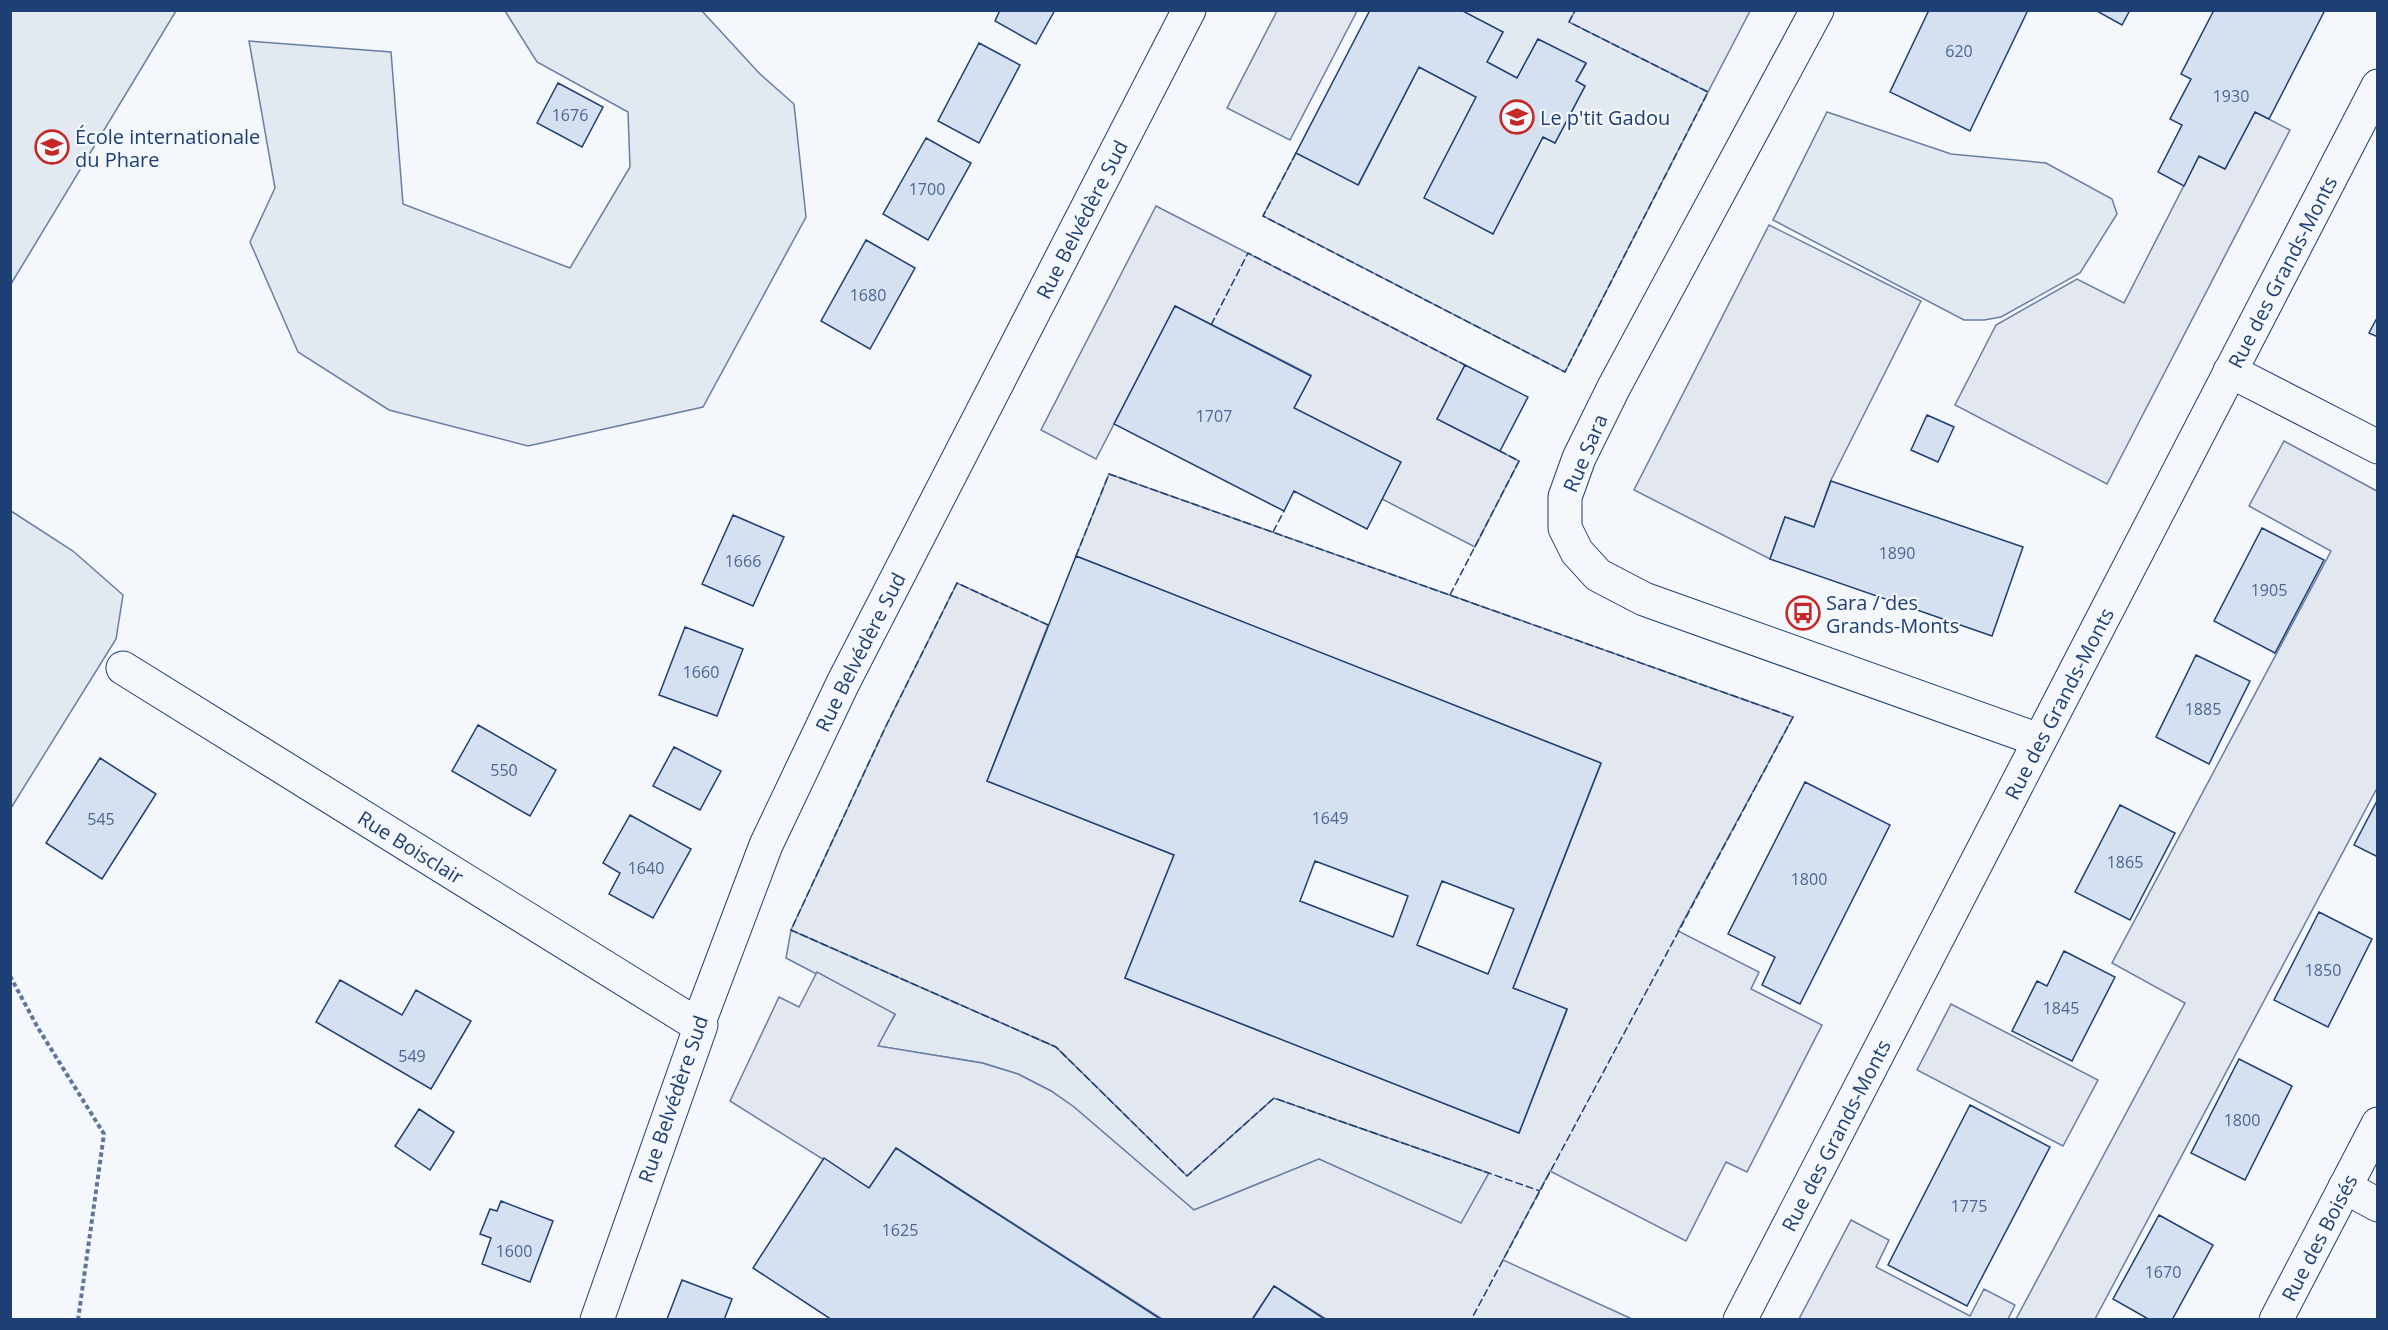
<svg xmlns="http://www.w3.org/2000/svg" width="2388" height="1330" viewBox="0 0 2388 1330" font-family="'Open Sans',sans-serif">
<rect width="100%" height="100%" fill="#f4f7fb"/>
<path fill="#e3e9f0" stroke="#687fa3" stroke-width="1.5" d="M 11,10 L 176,11 L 11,284 L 10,11 Z
M 505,11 L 702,11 L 759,73 L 794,104 L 806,217 L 703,407 L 528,446 L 389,410 L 298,352 L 250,242 L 275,188 L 249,41 L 391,52 L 403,204 L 570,268 L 630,167 L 628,112 L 537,62 Z
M 1461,11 L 1575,11 L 1570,22 L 1708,92 L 1565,372 L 1263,216 L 1296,153 L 1359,184 L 1419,67 L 1476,97 L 1493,233 L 1543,137 L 1555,143 L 1585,86 L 1576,81 L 1586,64 L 1538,39 L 1517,78 L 1487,62 L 1503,32 Z
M 1827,112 L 1951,154 L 2046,163 L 2112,199 L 2117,214 L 2080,273 L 2001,317 L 1984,320 L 1964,320 L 1773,220 Z
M 11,511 L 73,551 L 123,595 L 116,639 L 11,808 Z
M 791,930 L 1056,1047 L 1187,1175 L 1274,1098 L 1489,1173 L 1461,1224 L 1319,1159 L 1194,1210 L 1074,1107 L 1051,1091 L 1018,1074 L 983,1063 L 877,1046 L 895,1015 L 786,958 Z"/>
<path fill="#e3e8f0" stroke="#687fa3" stroke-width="1.5" d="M 1277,11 L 1357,11 L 1290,140 L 1227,108 Z
M 1575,11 L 1575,10 L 1750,11 L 1708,92 L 1569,22 Z
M 2255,112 L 2290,130 L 2107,484 L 1955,405 L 1996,325 L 2077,279 L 2124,303 L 2199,156 L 2225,169 Z
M 1156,206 L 1465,365 L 1437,419 L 1519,461 L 1475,547 L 1382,499 L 1400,462 L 1294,408 L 1311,375 L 1175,306 L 1096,459 L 1041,430 Z
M 1769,225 L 1921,301 L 1831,480 L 1814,527 L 1785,517 L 1770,559 L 1634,490 Z
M 2284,441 L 2377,491 L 2377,788 L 2095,1319 L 2016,1319 L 2185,1003 L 2112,963 L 2331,551 L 2249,506 Z
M 1109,474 L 1793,717 L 1678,931 L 1759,972 L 1751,989 L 1822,1025 L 1747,1172 L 1726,1162 L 1686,1241 L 1550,1171 L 1503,1260 L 1632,1319 L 1326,1319 L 1274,1286 L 1252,1319 L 1162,1319 L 896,1148 L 869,1188 L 730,1101 L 779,997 L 799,1007 L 817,972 L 895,1014 L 878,1046 L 982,1063 L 1018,1074 L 1051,1091 L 1074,1107 L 1194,1210 L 1319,1159 L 1461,1223 L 1489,1173 L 1274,1098 L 1187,1176 L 1056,1047 L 791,930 L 885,728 L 957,583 L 1048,625 L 987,781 L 1174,855 L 1125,978 L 1519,1133 L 1567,1010 L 1513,988 L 1601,764 L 1076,556 Z
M 1951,1004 L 2098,1080 L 2063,1146 L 1917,1070 Z
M 1851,1220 L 1889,1240 L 1876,1267 L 1970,1316 L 1984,1289 L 2015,1305 L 2008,1319 L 1799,1319 Z"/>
<path fill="#d5e0f0" stroke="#1d3f73" stroke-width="1.5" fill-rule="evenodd" d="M 1000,10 L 1055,10 L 1036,44 L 995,21 Z
M 1370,10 L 1461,10 L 1503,32 L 1487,62 L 1517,78 L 1538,39 L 1586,63 L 1576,81 L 1585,86 L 1555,143 L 1543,137 L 1493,234 L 1424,198 L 1476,97 L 1419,67 L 1358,185 L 1296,153 Z
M 1929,10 L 2028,10 L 1970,131 L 1890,92 Z
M 2095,10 L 2130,10 L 2122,25 Z
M 2214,10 L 2325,10 L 2269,119 L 2255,112 L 2225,169 L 2199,156 L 2184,186 L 2158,172 L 2182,125 L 2170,119 L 2191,79 L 2181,74 Z
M 979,43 L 1020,65 L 979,143 L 938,121 Z
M 558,83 L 603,107 L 582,147 L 537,123 Z
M 926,138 L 971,163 L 928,240 L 883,214 Z
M 866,240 L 915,268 L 870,349 L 821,321 Z
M 1175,306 L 1311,376 L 1294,408 L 1401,462 L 1367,529 L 1294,491 L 1284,511 L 1114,424 Z
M 2378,316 L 2378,337 L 2369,333 Z
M 1465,365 L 1528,397 L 1500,451 L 1437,419 Z
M 1927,415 L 1954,427 L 1938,462 L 1911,450 Z
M 1831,481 L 2023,547 L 1992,636 L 1770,559 L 1785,517 L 1814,527 Z
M 733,515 L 784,537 L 753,606 L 702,584 Z
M 2262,528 L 2324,560 L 2275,653 L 2214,621 Z
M 1076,556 L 1601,763 L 1513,988 L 1567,1009 L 1519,1133 L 1125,978 L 1174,855 L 987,781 ZM 1315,861 L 1408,896 L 1393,937 L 1300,901 ZM 1442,881 L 1514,909 L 1488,974 L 1417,945 Z
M 685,627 L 743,649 L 717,716 L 659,695 Z
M 2196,655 L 2250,681 L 2209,764 L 2156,737 Z
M 478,725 L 556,770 L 530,816 L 452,771 Z
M 674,747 L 721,771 L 700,810 L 653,786 Z
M 100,758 L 156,794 L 102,879 L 46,843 Z
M 1805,782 L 1890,825 L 1800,1004 L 1762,985 L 1775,957 L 1728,934 Z
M 2378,799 L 2378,857 L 2354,845 Z
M 2120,805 L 2175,833 L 2130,920 L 2075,892 Z
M 630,815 L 691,849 L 653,918 L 609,894 L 620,873 L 603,863 Z
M 2319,912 L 2372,939 L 2328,1027 L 2274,1000 Z
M 2064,951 L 2115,977 L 2072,1061 L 2012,1031 L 2037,981 L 2047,986 Z
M 340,980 L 402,1015 L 416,990 L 471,1021 L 431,1089 L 316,1022 Z
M 2239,1059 L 2292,1086 L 2245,1180 L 2191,1153 Z
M 1970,1105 L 2050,1147 L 1967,1306 L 1888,1265 Z
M 419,1109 L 454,1132 L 430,1170 L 395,1146 Z
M 896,1148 L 965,1193 L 1162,1320 L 832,1320 L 753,1268 L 824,1158 L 869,1188 Z
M 501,1201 L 553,1221 L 530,1282 L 482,1264 L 491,1238 L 480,1234 L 490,1209 L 497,1211 Z
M 2159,1215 L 2213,1245 L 2172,1320 L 2150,1320 L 2113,1299 Z
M 682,1280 L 732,1299 L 724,1320 L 667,1319 Z
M 1274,1286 L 1326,1320 L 1252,1320 Z"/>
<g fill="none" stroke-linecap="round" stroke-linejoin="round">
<defs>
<g id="minor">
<path d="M 1817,10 L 1614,387 L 1579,458 L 1565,497 L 1565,528 L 1577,552 L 1598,575 L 1644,599 L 2039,740"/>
<path d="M 2230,371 L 2378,447"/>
<path id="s1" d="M 123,668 L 698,1025"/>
<path d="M 2345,1187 L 2378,1205"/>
<path id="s2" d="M 597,1320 L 701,1025 L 698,1025 L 766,845 L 843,683 L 1189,10"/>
<path id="s3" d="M 1740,1320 L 2378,86"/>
<path id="s4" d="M 2276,1320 L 2378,1124"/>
</g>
</defs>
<use href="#minor" stroke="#1d3f73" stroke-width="35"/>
<path stroke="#5e769c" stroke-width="4" stroke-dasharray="4.5 3" stroke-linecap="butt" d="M 10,976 L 38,1028 L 104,1134 L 78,1320"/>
<use href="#minor" stroke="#f4f7fb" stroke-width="33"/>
<path stroke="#1d3f73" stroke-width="1.5" stroke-dasharray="8 3" stroke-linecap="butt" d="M 1296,153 L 1263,216 L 1565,372 L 1708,92 L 1569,22 L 1575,10
M 1211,325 L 1248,253 L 1465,365
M 1273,532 L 1284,511
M 1076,556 L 1109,474 L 1793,717 L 1471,1320
M 1450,595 L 1519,461 L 1500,451
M 1048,625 L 957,583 L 885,728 L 791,930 L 1056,1047 L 1187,1176 L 1274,1098 L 1540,1191"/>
</g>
<defs>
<symbol id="school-ring" viewBox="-11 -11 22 22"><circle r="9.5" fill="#f4f7fb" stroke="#c62828" stroke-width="1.5"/><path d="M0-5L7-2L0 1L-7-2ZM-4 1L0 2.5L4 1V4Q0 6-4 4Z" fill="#c62828"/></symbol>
<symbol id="bus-ring" viewBox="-11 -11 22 22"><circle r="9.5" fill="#f4f7fb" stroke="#c62828" stroke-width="1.5"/><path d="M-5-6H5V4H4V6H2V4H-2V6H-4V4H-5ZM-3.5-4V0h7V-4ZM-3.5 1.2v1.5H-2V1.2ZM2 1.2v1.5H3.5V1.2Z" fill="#c62828"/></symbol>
</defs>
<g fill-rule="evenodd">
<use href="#school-ring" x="1498" y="98" width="38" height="38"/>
<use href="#school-ring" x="33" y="128" width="38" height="38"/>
<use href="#bus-ring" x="1784" y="594" width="38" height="38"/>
</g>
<g text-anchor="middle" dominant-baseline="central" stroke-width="4.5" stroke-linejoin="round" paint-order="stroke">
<g font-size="16" fill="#4b6792">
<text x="1959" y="51">620</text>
<text x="2231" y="96">1930</text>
<text x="570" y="115">1676</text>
<text x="927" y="189">1700</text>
<text x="868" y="295">1680</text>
<text x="1214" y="416">1707</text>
<text x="1897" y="553">1890</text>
<text x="743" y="561">1666</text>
<text x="2269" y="590">1905</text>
<text x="701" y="672">1660</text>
<text x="2203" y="709">1885</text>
<text x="504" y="770">550</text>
<text x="1330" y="818">1649</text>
<text x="101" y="819">545</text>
<text x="2125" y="862">1865</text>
<text x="646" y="868">1640</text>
<text x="1809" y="879">1800</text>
<text x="2323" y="970">1850</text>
<text x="2061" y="1008">1845</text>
<text x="412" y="1056">549</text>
<text x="2242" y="1120">1800</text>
<text x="1969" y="1206">1775</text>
<text x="900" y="1230">1625</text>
<text x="514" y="1251">1600</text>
<text x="2163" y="1272">1670</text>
</g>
<g font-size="20" fill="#1d3f73" stroke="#f4f7fb" text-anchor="start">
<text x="1540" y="117">Le p'tit Gadou</text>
<text x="75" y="136">École internationale<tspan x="75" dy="23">du Phare</tspan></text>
<text x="1826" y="602">Sara / des<tspan x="1826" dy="23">Grands-Monts</tspan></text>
</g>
<g font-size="20" fill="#1d3f73" stroke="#f4f7fb">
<text stroke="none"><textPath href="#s2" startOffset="1209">Rue Belvédère Sud</textPath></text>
<text stroke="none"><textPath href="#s3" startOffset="1180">Rue des Grands-Monts</textPath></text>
<text transform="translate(1585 453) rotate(-67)">Rue Sara</text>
<text stroke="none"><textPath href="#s2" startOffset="723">Rue Belvédère Sud</textPath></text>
<text stroke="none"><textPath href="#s3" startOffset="694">Rue des Grands-Monts</textPath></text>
<text stroke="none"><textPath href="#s1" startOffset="339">Rue Boisclair</textPath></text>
<text transform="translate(673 1099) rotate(-71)">Rue Belvédère Sud</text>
<text stroke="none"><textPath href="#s3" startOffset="208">Rue des Grands-Monts</textPath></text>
<text stroke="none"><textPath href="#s4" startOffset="93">Rue des Boisés</textPath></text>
</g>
</g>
<rect width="2388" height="1330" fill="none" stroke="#1d3f73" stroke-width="24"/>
</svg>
